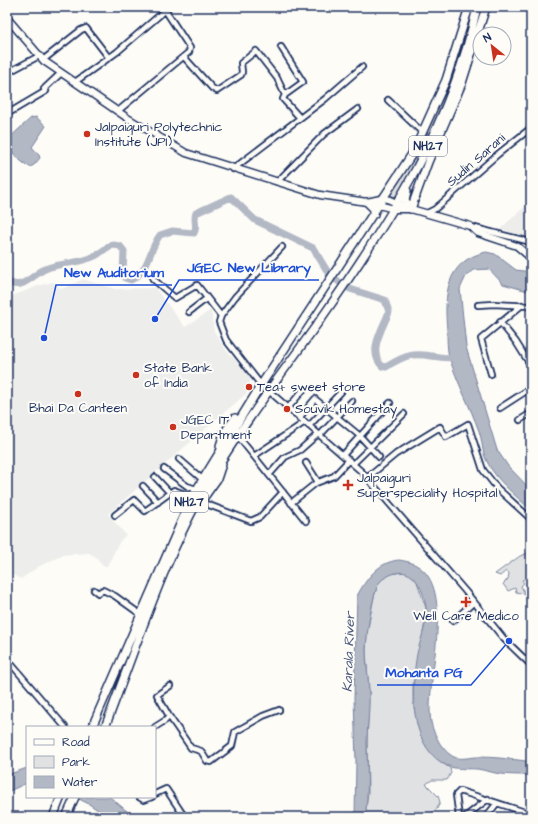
<svg xmlns="http://www.w3.org/2000/svg" width="538" height="824" viewBox="0 0 538 824" font-family="'Architects Daughter',sans-serif">
<rect width="100%" height="100%" fill="#fdfcf7"/>
<filter id="ink" filterUnits="userSpaceOnUse"><feTurbulence type="fractalNoise" baseFrequency=".025" numOctaves="2"/><feDisplacementMap in="SourceGraphic" scale="8" xChannelSelector="R" yChannelSelector="G"/><feConvolveMatrix kernelMatrix="1 2 1 2 8 2 1 2 1" color-interpolation-filters="sRGB"/></filter>
<g filter="url(#ink)">
<path fill="#edeeec" d="M 531,201 L 531,240 L 500,229 Z
M 83,279 L 115,289 L 155,288 L 185,327 L 211,310 L 214,331 L 225,349 L 251,377 L 248,392 L 108,514 L 126,535 L 120,541 L 107,566 L 103,566 L 96,557 L 89,553 L 63,555 L 38,567 L 21,579 L 7,572 L 7,298 L 38,286 L 53,282 L 62,289 Z"/>
<path fill="#e0e1e3" stroke="#7e88a0" d="M 472,7 L 476,7 L 461,59 L 426,146 L 396,197 L 390,195 C 424,136 458,75 472,7 Z
M 531,552 L 531,576 L 522,580 L 524,583 L 521,586 L 525,594 L 516,592 L 515,588 L 508,591 L 503,584 L 508,579 L 509,573 L 506,571 L 500,576 L 495,574 L 520,556 Z
M 402,572 L 409,573 L 416,579 L 426,608 L 425,622 L 413,683 L 413,703 L 418,726 L 422,738 L 442,763 L 450,768 L 451,773 L 447,780 L 432,780 L 426,784 L 438,796 L 440,802 L 437,809 L 425,817 L 365,817 L 368,792 L 367,742 L 369,693 L 366,651 L 367,633 L 374,597 L 378,584 L 382,579 L 391,574 Z"/>
<path fill="#b3b8c5" stroke="#76819c" d="M 36,117 L 46,126 L 32,147 L 39,155 L 40,158 L 34,165 L 30,167 C 21,163 8,150 7,140 L 31,118 Z
M 486,252 L 495,254 L 516,270 L 531,272 L 531,292 L 503,284 L 489,269 L 473,270 L 466,276 L 460,289 L 466,347 L 497,450 L 508,466 L 531,490 L 531,510 C 515,495 493,478 485,457 C 482,449 482,439 479,431 C 470,406 457,382 449,357 C 447,349 447,338 447,330 C 444,296 445,261 486,252 Z
M 399,560 C 405,561 411,562 416,565 C 458,588 424,683 431,722 C 432,729 436,736 439,742 C 442,747 448,754 454,757 C 461,760 470,757 478,757 C 494,757 510,759 526,761 L 531,762 L 531,775 C 521,775 511,775 501,774 C 493,773 485,770 477,769 C 464,768 455,771 442,763 C 409,742 411,687 417,654 C 420,640 428,623 426,607 C 423,587 412,563 388,576 C 384,578 381,580 379,583 C 372,595 366,637 366,651 C 366,665 369,679 369,693 C 370,709 367,726 367,742 C 367,767 369,792 365,817 L 355,817 L 356,762 L 354,698 L 357,596 C 366,579 378,562 399,560 Z
M 27,768 L 27,783 L 7,792 L 7,775 Z
M 75,797 L 110,797 L 134,817 L 108,817 L 89,804 Z"/>
<g fill="none" stroke-linecap="round" stroke-linejoin="round">
<path stroke="#b3b8c5" stroke-width="7" d="M 7,281 C 21,292 32,275 45,269 C 61,262 80,264 95,256 C 102,253 106,246 113,245 L 120,246 L 124,251 L 123,272 L 125,278 L 131,280 C 150,270 148,251 160,235 L 172,231 L 194,233 C 198,227 193,220 196,213 L 231,197 L 255,220 L 313,248 L 329,274 L 335,279 L 350,289 L 385,300 L 389,312 C 383,328 367,351 382,366 L 386,367 C 420,345 423,359 457,358"/>
<defs>
<path id="minor" d="M 281,47 L 303,82 L 285,95 L 283,99 L 300,118
M 184,57 L 212,88 L 217,91 L 241,75 L 242,72 L 241,63 L 256,51 L 277,78 L 285,95
M 43,60 L 81,30 L 86,28 L 109,58
M 7,73 L 39,56
M 75,82 L 117,52 L 169,7
M 388,100 L 423,133
M 118,111 L 189,52 L 190,48 L 165,10
M 7,114 L 46,91 L 44,89 L 61,73
M 233,169 L 325,99 L 362,67
M 277,182 L 324,134 L 358,109
M 427,213 L 435,209 L 498,154 L 531,128
M 471,227 L 531,242
M 153,279 L 175,298 L 197,285 L 221,316 L 219,322 L 226,340 L 261,385
M 478,305 L 494,304 L 531,306
M 189,312 L 206,299
M 221,316 L 235,297 L 282,247
M 500,322 L 516,342 L 531,366
M 491,374 L 481,339 L 522,305
M 269,391 L 362,472 L 465,591 L 504,639 L 531,665
M 288,408 L 304,389
M 500,408 L 531,388
M 299,418 L 315,399 L 360,436 L 379,457
M 520,420 L 531,413
M 309,426 L 341,392
M 237,435 L 306,521
M 320,435 L 352,401
M 343,455 L 390,403
M 254,456 L 305,422
M 179,459 L 202,479
M 306,463 L 318,482
M 353,464 L 404,414
M 164,469 L 187,486 L 196,489
M 269,475 L 285,457 L 300,450 L 318,434
M 155,477 L 170,493
M 367,478 L 396,454 L 440,427 L 446,437 L 468,424 L 483,470 L 497,488 L 531,519
M 143,486 L 158,502
M 201,502 L 251,521 L 260,517 L 283,492
M 291,503 L 316,483 L 334,476 L 349,460
M 115,515 L 134,500 L 145,511 L 174,490 L 192,497
M 94,590 L 98,593 L 103,590 L 115,596 L 140,614
M 453,621 L 474,602
M 7,659 L 65,727
M 169,716 L 191,748 L 201,751 L 207,761 L 211,762 L 232,746 L 235,732 L 263,716 L 279,710
M 155,727 L 166,720 L 169,716 L 157,695 L 170,686
M 155,794 L 166,789 L 182,813
M 139,797 L 144,800 L 152,797
M 459,817 L 456,795 L 460,791 L 531,814
M 465,817 L 488,799
M 486,817 L 497,803"/>
<path id="major" d="M 7,18 L 44,61 L 126,117 L 186,153 L 320,195 L 367,202 L 394,209 L 411,209 L 385,198 L 367,202
M 411,209 L 470,226 L 478,233 L 517,246 L 531,258"/>
<path id="highway" d="M 407,191 L 405,200 L 411,209
M 367,202 L 374,209 L 374,214
M 411,209 L 428,162 L 462,83 L 486,7
M 220,446 L 224,433 L 235,418
M 202,500 L 217,479 L 222,464
M 92,727 L 192,497 L 261,385 L 414,151 L 446,80 L 469,7
M 105,727 C 138,643 167,548 215,471 C 248,416 288,366 325,313 C 391,219 453,121 477,7
M 53,817 L 61,797
M 66,817 L 75,797"/>
</defs>
<use href="#minor" stroke="#1b2f5e" stroke-width="8"/>
<use href="#major" stroke="#1b2f5e" stroke-width="9"/>
<use href="#highway" stroke="#1b2f5e" stroke-width="10"/>
<use href="#minor" stroke="#fdfcf7" stroke-width="4.5"/>
<use href="#major" stroke="#fdfcf7" stroke-width="6"/>
<use href="#highway" stroke="#fdfcf7" stroke-width="7"/>
</g>
</g>
<g fill="#c8321e" stroke="#fdfcf7" stroke-width="1.5">
<circle cx="87" cy="134" r="4"/>
<circle cx="136" cy="375" r="4"/>
<circle cx="249" cy="387" r="4"/>
<circle cx="78" cy="394" r="4"/>
<circle cx="287" cy="409" r="4"/>
<circle cx="173" cy="427" r="4"/>
<path d="M346 479h4v4h4v4h-4v4h-4v-4h-4v-4h4z"/>
<path d="M464 596h4v4h4v4h-4v4h-4v-4h-4v-4h4z"/>
</g>
<g text-anchor="middle" dominant-baseline="central" stroke-width="4" stroke-linejoin="round" paint-order="stroke">
<g fill="#fdfcf7" stroke="#5f6c8c" stroke-width="1">
<rect x="409" y="136" width="38" height="20" rx="3"/>
<rect x="170" y="492" width="38" height="20" rx="3"/>
</g>
<g font-size="12" font-weight="bold" fill="#1b2f5e">
<text x="428" y="146">NH27</text>
<text x="189" y="502">NH27</text>
</g>
<g font-size="13" fill="#1b2f5e" stroke="#fdfcf7" text-anchor="start">
<text x="95" y="127">Jalpaiguri Polytechnic<tspan x="95" dy="15">Institute (JPI)</tspan></text>
<text x="144" y="368">State Bank<tspan x="144" dy="15">of India</tspan></text>
<text x="257" y="387">Tea+ sweet store</text>
<text x="78" y="408" text-anchor="middle">Bhai Da Canteen</text>
<text x="295" y="409">Souvik Homestay</text>
<text x="181" y="420">JGEC IT<tspan x="181" dy="15">Department</tspan></text>
<text x="357" y="478">Jalpaiguri<tspan x="357" dy="15">Superspeciality Hospital</tspan></text>
<text x="466" y="616" text-anchor="middle">Well Care Medico</text>
</g>
<g font-size="13" fill="#1b2f5e" stroke="#fdfcf7">
<text transform="translate(476 160) rotate(-41)">Sudin Sarani</text>
</g>
<g font-size="14" font-style="italic" fill="#49587d" stroke="#fdfcf7">
<text transform="translate(349 652) rotate(-88)">Karala River</text>
</g>
</g>
<path fill="none" stroke="#1d4ed8" stroke-width="1.5" d="M155 319L179 280H319M44 338L56 285H172M509 641L471 685H377"/>
<g fill="#1d4ed8" stroke="#fdfcf7" stroke-width="1.5">
<circle cx="155" cy="319" r="4"/>
<circle cx="44" cy="338" r="4"/>
<circle cx="509" cy="641" r="4"/>
</g>
<g font-size="14" text-anchor="middle" font-weight="bold" fill="#1d4ed8" stroke="#fdfcf7" stroke-width="4" stroke-linejoin="round" paint-order="stroke">
<text x="249" y="272">JGEC New Library</text>
<text x="114" y="277">New Auditorium</text>
<text x="424" y="677">Mohanta PG</text>
</g>
<rect width="538" height="824" fill="none" stroke="#fdfcf7" stroke-width="24"/>
<rect x="12" y="12" width="514" height="800" fill="none" stroke="#1b2f5e" stroke-width="1.5" filter="url(#ink)"/>
<rect x="26" y="726" width="130" height="72" fill="#fdfcf7" stroke="#a3aaba"/>
<rect x="34" y="739" width="20" height="6" fill="#fdfcf7" stroke="#a3aaba"/>
<text x="62" y="746" font-size="12" fill="#1b2f5e">Road</text>
<rect x="34" y="756" width="20" height="12" fill="#e0e1e3" stroke="#a3aaba"/>
<text x="62" y="766" font-size="12" fill="#1b2f5e">Park</text>
<rect x="34" y="776" width="20" height="12" fill="#b3b8c5" stroke="#a3aaba"/>
<text x="62" y="786" font-size="12" fill="#1b2f5e">Water</text>
<g transform="translate(492 46) rotate(330)"><circle r="19" fill="#fdfcf7" stroke="#a3aaba"/>
<path d="M0-3L7 15L0 10L-7 15Z" fill="#c8321e"/>
<text y="-6" font-size="11" font-weight="bold" text-anchor="middle" fill="#1b2f5e">N</text>
</g>
</svg>
